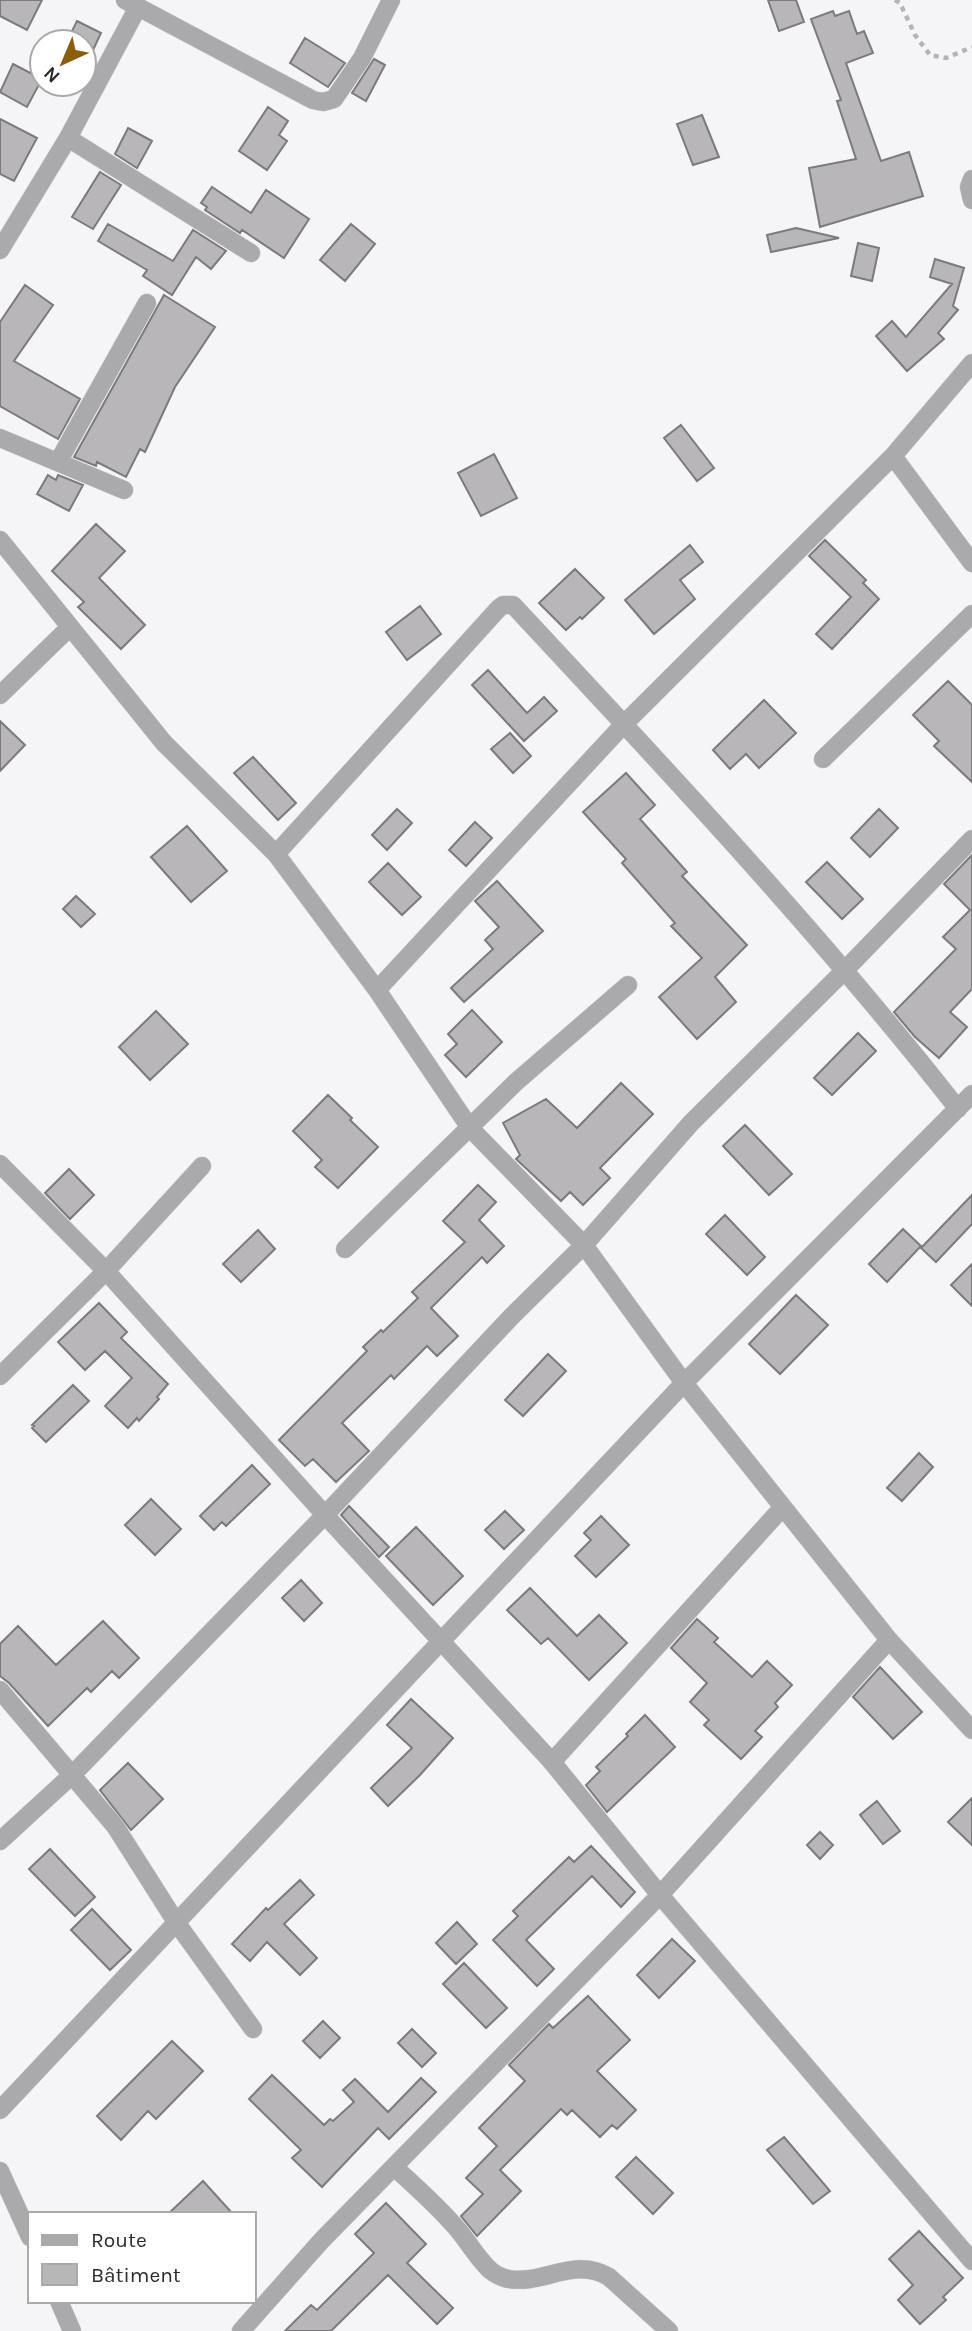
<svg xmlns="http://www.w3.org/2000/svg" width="972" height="2331" viewBox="0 0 972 2331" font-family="Karla,sans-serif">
<rect width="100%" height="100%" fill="#f5f4f7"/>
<path fill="#b9b6b9" stroke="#7c7a7c" stroke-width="2" d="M 0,0 L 42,0 L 27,30 L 0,16 Z
M 768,0 L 796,0 L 804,22 L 779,31 Z
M 833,11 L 835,16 L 849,11 L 857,34 L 864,31 L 873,53 L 846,63 L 881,161 L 909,152 L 923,196 L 820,227 L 809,168 L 856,159 L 837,101 L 841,100 L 811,19 Z
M 77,21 L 101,33 L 93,50 L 84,45 L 84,42 L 78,42 L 69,37 Z
M 305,38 L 345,63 L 328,87 L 290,63 Z
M 374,59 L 385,65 L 366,101 L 352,93 Z
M 13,64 L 42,79 L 27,107 L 0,92 Z
M 268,107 L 288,121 L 279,135 L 287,141 L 267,170 L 239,151 Z
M 702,115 L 719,157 L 693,165 L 677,124 Z
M 0,119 L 37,138 L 14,181 L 0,174 Z
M 128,128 L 152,141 L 137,168 L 115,154 Z
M 100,172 L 121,185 L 93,229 L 72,217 Z
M 212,187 L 251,213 L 266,190 L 309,219 L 284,258 L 242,230 L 240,233 L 205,210 L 207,207 L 201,203 Z
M 108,224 L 173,261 L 193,230 L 226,251 L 211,269 L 196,257 L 172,295 L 143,276 L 147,270 L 98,241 Z
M 351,224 L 375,244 L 345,281 L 320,260 Z
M 796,228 L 839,238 L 771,252 L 767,235 Z
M 858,243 L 879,248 L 872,281 L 851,276 Z
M 935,259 L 964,268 L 953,306 L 958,310 L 938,333 L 944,339 L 907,371 L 876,336 L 892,321 L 906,337 L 952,284 L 930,277 Z
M 25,285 L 53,305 L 14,361 L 80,399 L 58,439 L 0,406 L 0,322 Z
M 164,295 L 215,327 L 175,387 L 145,452 L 140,449 L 126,477 L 97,462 L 96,466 L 74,457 Z
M 681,425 L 714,468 L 697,481 L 664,438 Z
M 494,454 L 517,498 L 481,516 L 458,473 Z
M 48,475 L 56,480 L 58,475 L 83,485 L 69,511 L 37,494 Z
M 96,524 L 125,551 L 99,578 L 145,625 L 121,649 L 78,607 L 84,602 L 52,571 Z
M 825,540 L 866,580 L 863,583 L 879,599 L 832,649 L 816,634 L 851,597 L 809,556 Z
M 690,545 L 703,562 L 680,580 L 695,599 L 654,634 L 625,600 Z
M 575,569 L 604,598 L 582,619 L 580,617 L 566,630 L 539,603 Z
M 420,606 L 441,634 L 407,660 L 386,632 Z
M 488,670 L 527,713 L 544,697 L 557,711 L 524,741 L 472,685 Z
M 948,681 L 972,705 L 972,782 L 934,746 L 939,741 L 913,715 Z
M 764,700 L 796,733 L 759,768 L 746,754 L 730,769 L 713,750 Z
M 0,721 L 25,745 L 0,771 Z
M 510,733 L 531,756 L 513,773 L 491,749 Z
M 253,757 L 296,803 L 278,820 L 234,773 Z
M 626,773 L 655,805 L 640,819 L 687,872 L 682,876 L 747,945 L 715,977 L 736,1002 L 697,1039 L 659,997 L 702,958 L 671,926 L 675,923 L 622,863 L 626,859 L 583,812 Z
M 397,809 L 412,823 L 387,850 L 372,835 Z
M 879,809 L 898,828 L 870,857 L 851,838 Z
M 475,822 L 492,838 L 466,866 L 449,850 Z
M 187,826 L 227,871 L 191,902 L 151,857 Z
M 972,855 L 972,989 L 950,1012 L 967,1027 L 939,1058 L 915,1037 L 894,1012 L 956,949 L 943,937 L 970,910 L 944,884 Z
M 827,862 L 863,899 L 842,919 L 806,882 Z
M 388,863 L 421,897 L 402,915 L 369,882 Z
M 497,881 L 543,931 L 464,1002 L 451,988 L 493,949 L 485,940 L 499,927 L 475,901 Z
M 76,896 L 95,914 L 81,927 L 63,909 Z
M 472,1010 L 502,1042 L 466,1077 L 445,1055 L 457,1044 L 448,1034 Z
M 156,1011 L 188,1044 L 150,1080 L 119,1047 Z
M 858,1033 L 876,1051 L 832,1095 L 814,1078 Z
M 621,1083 L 653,1114 L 600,1168 L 610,1178 L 583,1205 L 570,1192 L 561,1201 L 516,1159 L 520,1155 L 503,1123 L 546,1099 L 577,1128 Z
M 328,1095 L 352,1118 L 350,1120 L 378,1147 L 338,1188 L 315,1167 L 322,1160 L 293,1131 Z
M 745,1125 L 792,1174 L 769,1195 L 723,1146 Z
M 69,1169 L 94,1195 L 70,1219 L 45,1193 Z
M 478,1185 L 496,1202 L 479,1220 L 504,1246 L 487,1263 L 482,1257 L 431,1308 L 458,1336 L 437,1356 L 427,1346 L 394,1379 L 391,1375 L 342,1423 L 369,1451 L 336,1482 L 313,1459 L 305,1466 L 279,1440 L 367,1351 L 363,1347 L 381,1330 L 383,1332 L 418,1298 L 412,1292 L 465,1242 L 443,1221 Z
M 972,1195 L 972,1224 L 936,1262 L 921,1248 Z
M 725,1215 L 765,1257 L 747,1275 L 706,1234 Z
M 903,1229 L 921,1246 L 887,1282 L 869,1264 Z
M 258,1230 L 275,1249 L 241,1282 L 223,1264 Z
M 972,1264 L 972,1306 L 951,1285 Z
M 796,1295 L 828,1325 L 780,1374 L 749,1344 Z
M 99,1303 L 127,1332 L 121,1338 L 168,1384 L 157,1397 L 159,1399 L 139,1421 L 137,1418 L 128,1428 L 105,1406 L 132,1378 L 105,1351 L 85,1370 L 58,1342 Z
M 548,1354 L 566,1371 L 523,1416 L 505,1400 Z
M 73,1385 L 89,1401 L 46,1442 L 32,1428 L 34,1426 L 32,1425 Z
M 919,1453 L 933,1467 L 902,1501 L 887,1488 Z
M 252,1465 L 270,1484 L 226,1526 L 222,1522 L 214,1530 L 200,1516 Z
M 151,1499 L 181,1529 L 155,1555 L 125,1525 Z
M 349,1506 L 389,1547 L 379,1557 L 341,1515 Z
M 505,1511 L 524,1530 L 504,1549 L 485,1530 Z
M 601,1516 L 629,1545 L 596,1577 L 575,1556 L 591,1540 L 584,1533 Z
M 416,1527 L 463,1576 L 433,1605 L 386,1556 Z
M 301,1580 L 322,1603 L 304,1621 L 282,1598 Z
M 530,1588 L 577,1636 L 599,1615 L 627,1643 L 589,1680 L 548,1638 L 541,1644 L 507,1610 Z
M 697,1619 L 718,1638 L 714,1642 L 752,1677 L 767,1661 L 792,1685 L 775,1703 L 778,1707 L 755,1731 L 762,1737 L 741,1759 L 704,1725 L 709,1720 L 690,1702 L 707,1683 L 671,1648 Z
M 103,1621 L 139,1658 L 119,1678 L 112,1671 L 91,1692 L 87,1688 L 48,1726 L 9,1683 L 0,1676 L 0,1644 L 18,1626 L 56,1665 Z
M 880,1667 L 922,1712 L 893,1739 L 853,1697 Z
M 411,1699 L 453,1738 L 420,1775 L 388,1806 L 371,1788 L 412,1748 L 387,1725 Z
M 645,1715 L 675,1747 L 607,1812 L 586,1785 L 600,1771 L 596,1767 L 628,1736 L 626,1734 Z
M 128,1763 L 163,1799 L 131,1830 L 100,1790 Z
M 972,1798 L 972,1845 L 948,1822 Z
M 877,1801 L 900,1831 L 883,1844 L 860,1815 Z
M 820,1832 L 833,1845 L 820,1859 L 807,1845 Z
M 591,1846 L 635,1892 L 621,1907 L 592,1876 L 526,1940 L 554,1969 L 537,1986 L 493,1940 L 518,1916 L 513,1911 L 569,1857 L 574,1862 Z
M 50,1849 L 95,1897 L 75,1916 L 29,1869 Z
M 300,1880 L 314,1895 L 284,1924 L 317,1958 L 300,1975 L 267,1942 L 250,1961 L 232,1944 L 266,1908 L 268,1910 Z
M 92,1909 L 131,1950 L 110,1970 L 71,1930 Z
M 457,1922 L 477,1944 L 456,1964 L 436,1943 Z
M 672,1939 L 695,1961 L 659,1998 L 637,1975 Z
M 464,1963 L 507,2008 L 486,2028 L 443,1984 Z
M 588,1996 L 630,2040 L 597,2071 L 636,2110 L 617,2129 L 612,2125 L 600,2137 L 572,2110 L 567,2115 L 561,2109 L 500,2170 L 521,2191 L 477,2236 L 461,2216 L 483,2194 L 466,2178 L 497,2146 L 479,2128 L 525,2081 L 509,2065 L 549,2024 L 553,2028 Z
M 323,2021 L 340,2038 L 320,2058 L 303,2041 Z
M 412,2029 L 436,2053 L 422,2067 L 398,2043 Z
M 172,2041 L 203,2071 L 156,2119 L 148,2111 L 121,2140 L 97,2116 Z
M 272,2075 L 324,2125 L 330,2119 L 333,2121 L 354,2102 L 343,2090 L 355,2079 L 388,2112 L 421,2078 L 436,2092 L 389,2139 L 378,2128 L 322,2187 L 292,2158 L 301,2150 L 249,2099 Z
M 784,2137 L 830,2191 L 813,2204 L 767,2150 Z
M 636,2157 L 673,2193 L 653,2214 L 616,2177 Z
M 203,2181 L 233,2214 L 168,2214 Z
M 386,2203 L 426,2244 L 407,2263 L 453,2308 L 437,2324 L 388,2275 L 331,2331 L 285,2331 L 311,2305 L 317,2310 L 374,2253 L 355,2234 Z
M 919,2231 L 963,2278 L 943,2297 L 946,2300 L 920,2324 L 898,2300 L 913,2285 L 889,2259 Z"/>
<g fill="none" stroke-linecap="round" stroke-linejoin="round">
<defs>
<path id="minor" d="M 125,0 L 313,100 L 323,102 L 334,99 L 362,58 L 391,0
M 68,138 L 251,253
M 972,179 L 969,187 L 972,200
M 0,250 L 68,138 L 138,7
M 0,438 L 124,490
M 893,456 L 972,563
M 58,462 L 147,303
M 0,540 L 164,743 L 276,854 L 377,990 L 470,1128 L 584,1245 L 684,1383 L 889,1640 L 972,1730
M 0,695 L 70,627
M 823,759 L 972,614
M 276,854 L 499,608 L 503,605 L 513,605 C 666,769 820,933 958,1109
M 377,990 L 624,724 L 893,456 L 972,363
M 0,1164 L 106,1271 L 325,1515 L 552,1762 L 660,1895 L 972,2261
M 345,1249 L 516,1082 L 628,985
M 0,1376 L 106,1271 L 202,1166
M 0,1690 L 115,1826 L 176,1922 L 253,2029
M 552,1762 L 783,1507
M 0,1841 L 72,1775 L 325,1515 L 512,1316 L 584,1245 L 691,1123 L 845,970 L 972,839
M 0,2110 L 684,1383 L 972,1094
M 394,2167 C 416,2187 440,2208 459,2231 C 469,2243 478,2259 490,2270 C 495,2274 502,2278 509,2279 C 544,2285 574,2256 609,2277 L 669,2331
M 0,2171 L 30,2237
M 59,2301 L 72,2331
M 241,2331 L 322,2240 L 660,1895 L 889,1640"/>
</defs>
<use href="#minor" stroke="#d0d0d2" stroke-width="19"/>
<path stroke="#b4b3b5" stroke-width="4.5" stroke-dasharray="5 5" stroke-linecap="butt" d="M 895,0 L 900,3 L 915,35 L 930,55 L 946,58 L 972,47"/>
<use href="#minor" stroke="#aaaaac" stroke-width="18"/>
</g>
<rect x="28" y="2212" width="228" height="91" fill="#ffffff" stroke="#aaaaaa" stroke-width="2"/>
<rect x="42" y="2235" width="35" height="10" fill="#aaaaac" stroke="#aaaaaa" stroke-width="2"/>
<text x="91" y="2247" font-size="21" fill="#2a2a2b">Route</text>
<rect x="42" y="2264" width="35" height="21" fill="#b9b6b9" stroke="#aaaaaa" stroke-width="2"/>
<text x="91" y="2282" font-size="21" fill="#2a2a2b">Bâtiment</text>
<g transform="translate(63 63) rotate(224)"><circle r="33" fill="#ffffff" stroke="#aaaaaa" stroke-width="2"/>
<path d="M0-5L12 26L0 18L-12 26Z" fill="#8e5d09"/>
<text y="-10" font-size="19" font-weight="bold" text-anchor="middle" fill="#2a2a2b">N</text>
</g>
</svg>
